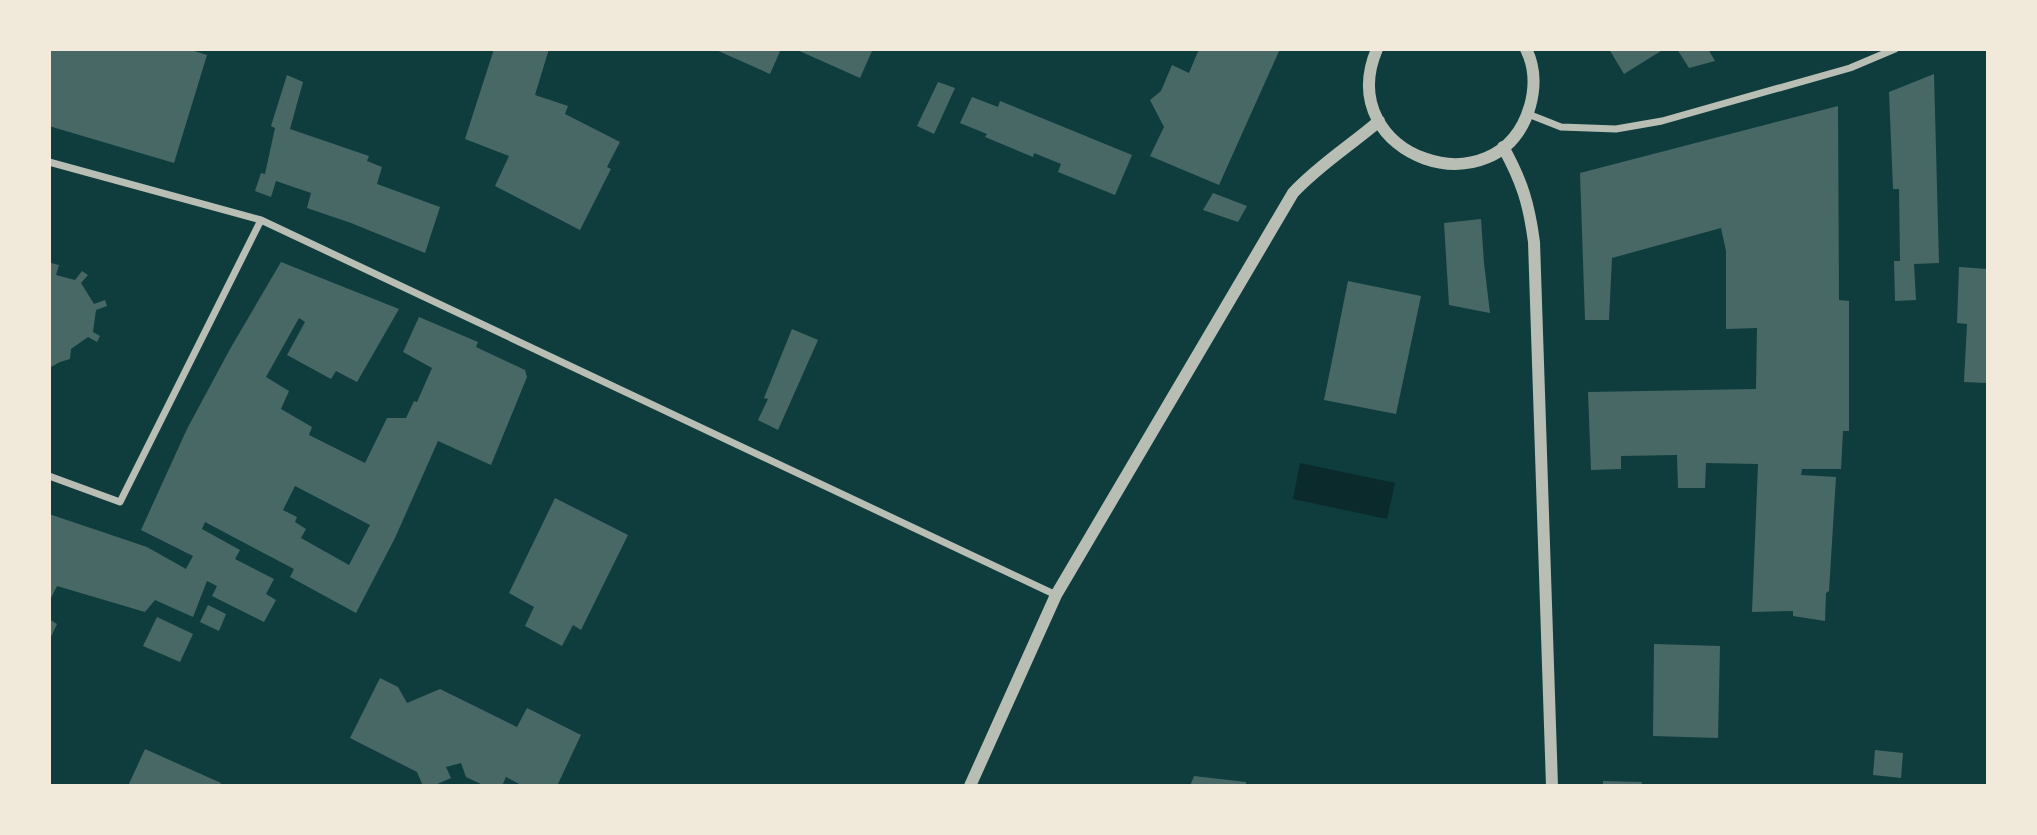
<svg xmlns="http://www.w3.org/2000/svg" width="2037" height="835" viewBox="0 0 2037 835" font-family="'Noto Sans',sans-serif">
<rect width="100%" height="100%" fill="#0f3d3e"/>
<path fill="#0a2a2b" d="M 1300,463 L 1395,483 L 1387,519 L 1293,499 Z"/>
<path fill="#486865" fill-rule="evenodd" d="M 49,49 L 188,49 L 207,55 L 174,163 L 49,126 Z
M 494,49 L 549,49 L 535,95 L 568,106 L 565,114 L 620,142 L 607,167 L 611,169 L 580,230 L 495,186 L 509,156 L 465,139 Z
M 714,49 L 781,49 L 770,74 Z
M 795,49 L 869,49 L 872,51 L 860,78 Z
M 1199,49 L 1280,49 L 1219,185 L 1150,156 L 1164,127 L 1150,100 L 1161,91 L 1172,65 L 1189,73 Z
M 1609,49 L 1664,49 L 1624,74 Z
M 1677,49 L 1708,49 L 1715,61 L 1689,68 Z
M 1934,74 L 1939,263 L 1914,264 L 1916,300 L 1895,301 L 1894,261 L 1900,261 L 1899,189 L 1893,189 L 1889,92 Z
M 287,75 L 303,82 L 290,129 L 369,156 L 367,161 L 382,167 L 377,184 L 440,207 L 425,253 L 351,223 L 307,208 L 311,193 L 276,181 L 271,197 L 255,191 L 261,173 L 265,174 L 275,128 L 271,126 Z
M 938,82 L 955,88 L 934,134 L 917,126 Z
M 972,97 L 998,107 L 1000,101 L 1132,155 L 1115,195 L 1058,172 L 1061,164 L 1034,153 L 1033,157 L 985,137 L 987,134 L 960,123 Z
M 1838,106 L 1839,300 L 1849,301 L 1849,431 L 1843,431 L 1841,469 L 1802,469 L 1801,475 L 1836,477 L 1829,591 L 1826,593 L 1825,621 L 1793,616 L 1793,611 L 1752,612 L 1758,464 L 1706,463 L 1705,488 L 1678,488 L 1677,455 L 1621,456 L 1621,469 L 1591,470 L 1588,392 L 1756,389 L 1757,328 L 1726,329 L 1726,251 L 1721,228 L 1612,258 L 1609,320 L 1585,320 L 1580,173 Z
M 1213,193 L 1247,206 L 1238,222 L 1203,210 Z
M 1481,219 L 1484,263 L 1490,313 L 1449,305 L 1444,223 Z
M 281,262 L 399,309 L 357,382 L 336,371 L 331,379 L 287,355 L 305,322 L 299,318 L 266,377 L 289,391 L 281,409 L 312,427 L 309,435 L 365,463 L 387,418 L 406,418 L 414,401 L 417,402 L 432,368 L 403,352 L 419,317 L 478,342 L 476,347 L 525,370 L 527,377 L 491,465 L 438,441 L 395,538 L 356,613 L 290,577 L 294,569 L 205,522 L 202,529 L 240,550 L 235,559 L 274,579 L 266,594 L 276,600 L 264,622 L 212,596 L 217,586 L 207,581 L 193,617 L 155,600 L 145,612 L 57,586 L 49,602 L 49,514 L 147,547 L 186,569 L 193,556 L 141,530 L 187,429 L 230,349 ZM 295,486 L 370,525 L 349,565 L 301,538 L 306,529 L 295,522 L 297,517 L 283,510 Z
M 51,263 L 59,265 L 56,275 L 75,280 L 82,271 L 88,275 L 81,283 L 94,304 L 105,300 L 107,306 L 96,310 L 93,332 L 100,336 L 97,342 L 88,337 L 71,349 L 70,359 L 60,362 L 49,368 L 49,271 Z
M 1959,267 L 1988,269 L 1986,383 L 1964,382 L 1967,324 L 1957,323 Z
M 1348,281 L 1421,296 L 1396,414 L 1324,400 Z
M 792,329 L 818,340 L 778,430 L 758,420 L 768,399 L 764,398 Z
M 555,498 L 628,535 L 581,630 L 573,625 L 562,646 L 525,626 L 534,607 L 509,593 Z
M 208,605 L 226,614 L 219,631 L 200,622 Z
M 157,617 L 193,634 L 180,662 L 143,646 Z
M 49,619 L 57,624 L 49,641 Z
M 1654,644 L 1720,646 L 1718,738 L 1653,736 Z
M 380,678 L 398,687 L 407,703 L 440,689 L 517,727 L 527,708 L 581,735 L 557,786 L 523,786 L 506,777 L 502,786 L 485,786 L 466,777 L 461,763 L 446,767 L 451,778 L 433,786 L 423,786 L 417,772 L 350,738 Z
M 145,749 L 221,783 L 219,786 L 128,786 Z
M 1875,750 L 1903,753 L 1901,778 L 1873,775 Z
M 1194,776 L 1246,782 L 1246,786 L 1190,786 Z
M 1603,781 L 1642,782 L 1641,786 L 1603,786 Z"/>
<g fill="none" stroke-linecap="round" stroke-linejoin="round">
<path stroke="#b8beb3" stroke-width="7" d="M 1528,114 L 1561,127 L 1616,129 L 1662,121 L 1850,68 L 1895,49
M 49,162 L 261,220 L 1056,595
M 49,476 L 120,502 L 261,220"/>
<path stroke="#b8beb3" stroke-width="12" d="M 1377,49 C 1331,157 1499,214 1530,106 C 1535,88 1535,67 1526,49
M 1503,147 C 1522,181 1529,204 1534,242 L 1552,786
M 970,786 L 1056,595 L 1293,193 C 1319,165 1350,146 1379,121"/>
</g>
<rect width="2037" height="835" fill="none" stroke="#f1e9da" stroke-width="102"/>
</svg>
